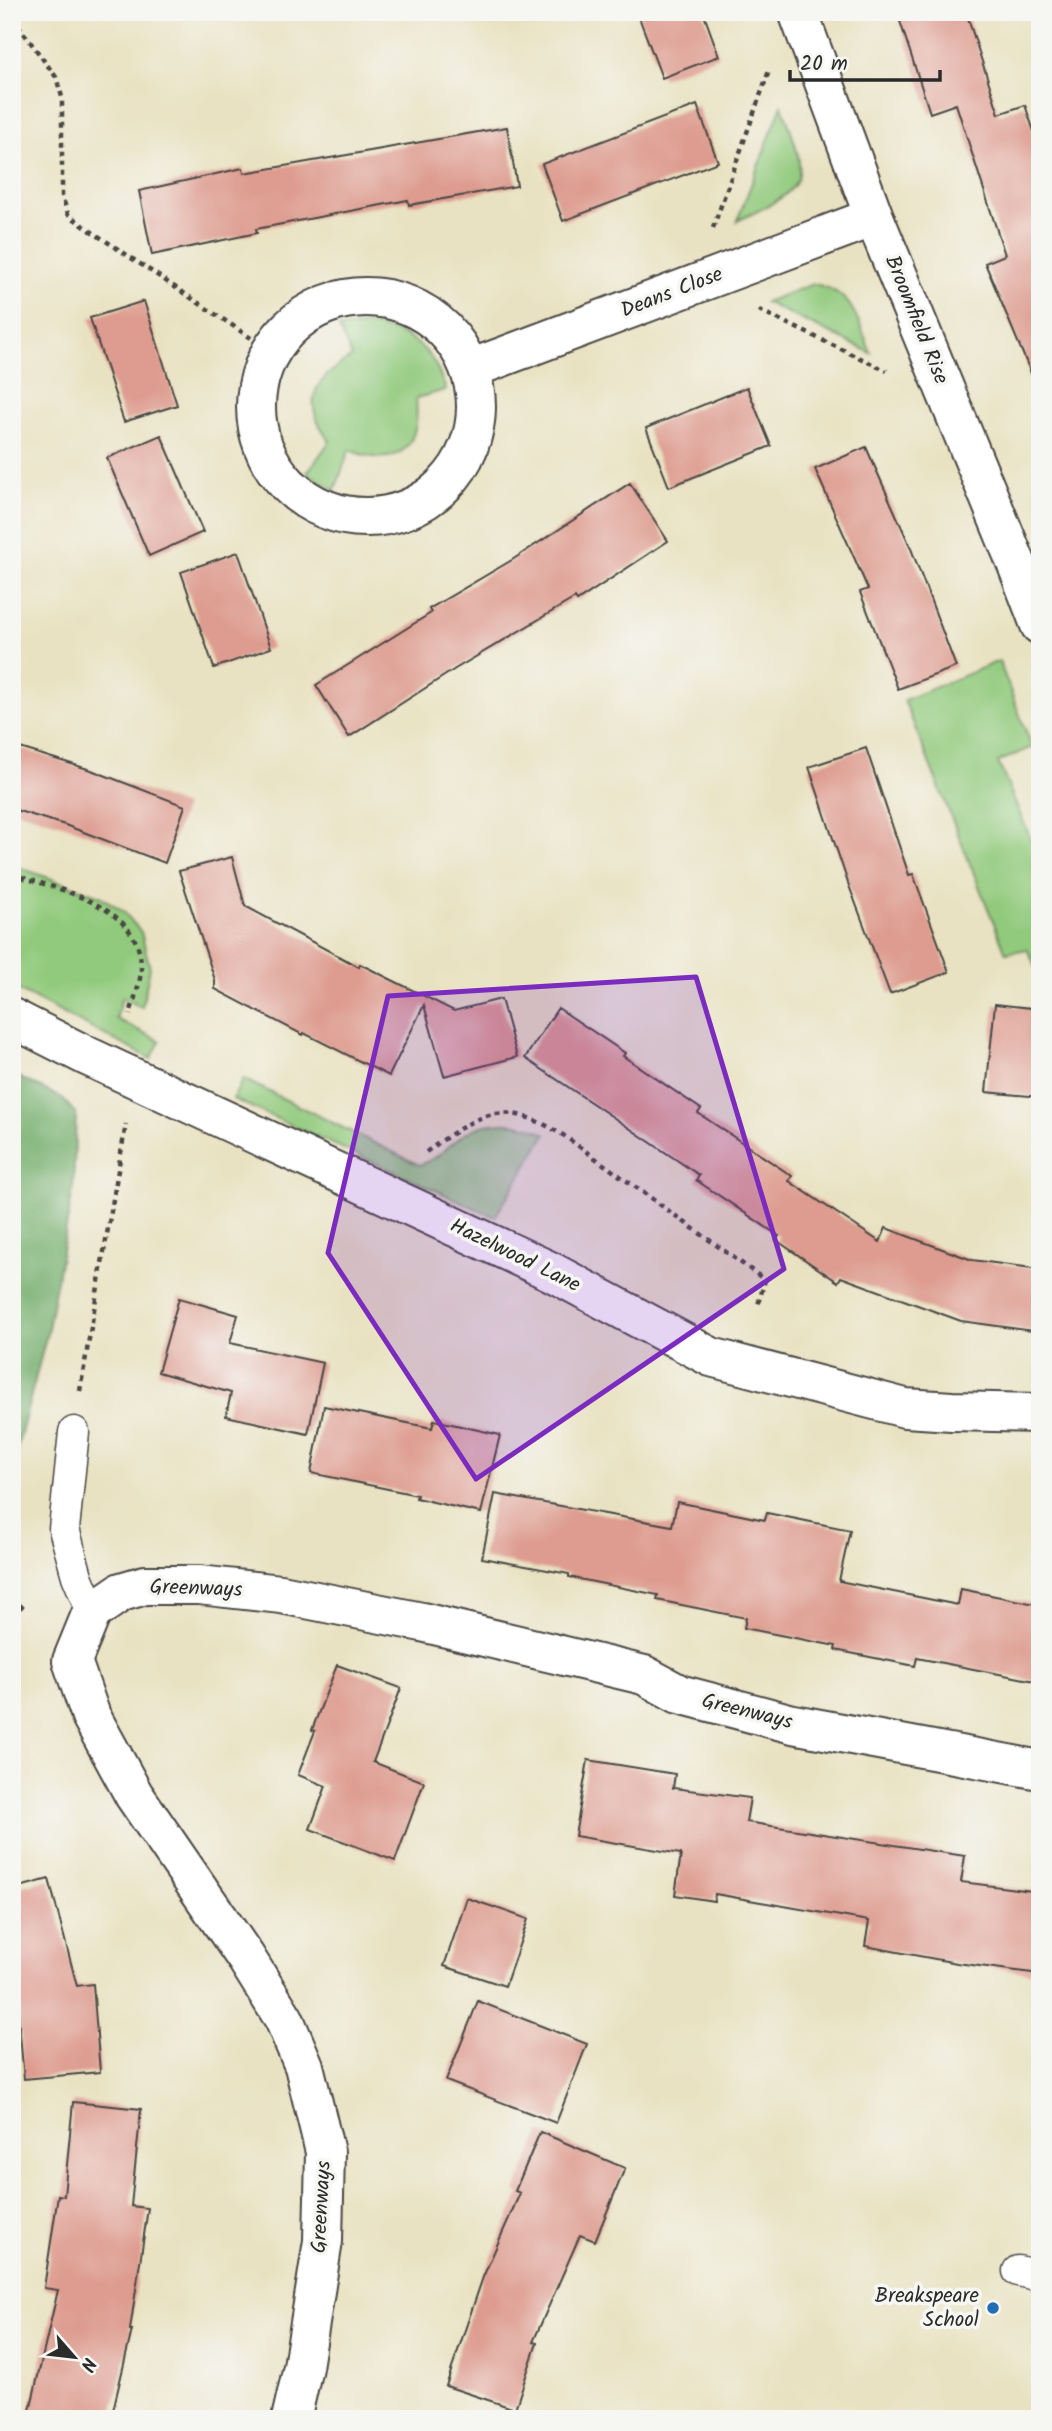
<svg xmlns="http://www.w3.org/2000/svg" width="1052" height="2431" viewBox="0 0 1052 2431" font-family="Kalam,sans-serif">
<rect width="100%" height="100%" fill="#f6f6f2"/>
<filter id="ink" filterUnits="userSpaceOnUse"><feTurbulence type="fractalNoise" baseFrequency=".0143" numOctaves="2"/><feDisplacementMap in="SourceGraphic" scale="14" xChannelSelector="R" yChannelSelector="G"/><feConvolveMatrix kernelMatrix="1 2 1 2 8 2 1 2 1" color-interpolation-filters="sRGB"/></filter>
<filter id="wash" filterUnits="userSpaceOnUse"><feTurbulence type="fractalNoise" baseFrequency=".00686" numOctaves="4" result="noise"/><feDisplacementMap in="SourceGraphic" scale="28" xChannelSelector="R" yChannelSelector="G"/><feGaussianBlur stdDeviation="1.57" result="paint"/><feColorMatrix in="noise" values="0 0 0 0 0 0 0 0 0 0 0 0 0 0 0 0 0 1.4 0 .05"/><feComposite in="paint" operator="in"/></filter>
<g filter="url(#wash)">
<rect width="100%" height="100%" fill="#e9e2c2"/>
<path fill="#92ca7d" stroke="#5e7a54" stroke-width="2" d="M 782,105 C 808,181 814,185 737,221 Z
M 813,284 C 853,290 858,321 871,353 L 765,302 Z
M 370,325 C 393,329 418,338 432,359 C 438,368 442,380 446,390 L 416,398 C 421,448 398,470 349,450 L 335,490 L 307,473 L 330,441 C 300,402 313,380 352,357 L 339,328 Z
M 999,661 L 1032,747 L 998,762 L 1040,861 L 1040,975 L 1027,949 L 1006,953 L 904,700 Z
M 12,865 L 100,896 L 123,911 L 141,932 L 150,968 L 142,1007 L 122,998 L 116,1019 L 160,1041 L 151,1059 L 12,987 Z
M 243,1079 L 419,1165 C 439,1159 449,1144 466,1133 C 491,1118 522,1121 546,1134 L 495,1217 L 233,1099 Z"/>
<path fill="#75ae6c" stroke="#506c4c" stroke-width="2" d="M 12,1074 L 62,1098 L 76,1114 L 73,1190 L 47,1334 L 12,1468 Z"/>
<g id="blocks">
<path fill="#de9c90" d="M 637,12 L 703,12 L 719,56 L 662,78 Z
M 897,12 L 966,12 L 999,114 L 1025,105 L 1040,149 L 1040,395 L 985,263 L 1005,255 L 956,104 L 930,113 Z
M 697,105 L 718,162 L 563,221 L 542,164 Z
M 507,127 L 517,186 L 409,205 L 408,200 L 256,229 L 257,233 L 152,255 L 139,191 L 243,168 L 244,173 Z
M 144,301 L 177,405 L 124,422 L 90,318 Z
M 747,387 L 771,446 L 669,487 L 646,428 Z
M 161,435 L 203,532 L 149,556 L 107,458 Z
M 866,447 L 910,546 L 956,667 L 898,689 L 860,592 L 868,589 L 815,469 Z
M 630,483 L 668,541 L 577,601 L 575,598 L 455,669 L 349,737 L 316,685 L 431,613 L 429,609 L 512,560 Z
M 238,552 L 271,648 L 214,668 L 181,572 Z
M 20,748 L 91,770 L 185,806 L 165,863 L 65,825 L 12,809 L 12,770 Z
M 866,748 L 909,875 L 913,874 L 949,972 L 890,994 L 848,883 L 809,767 Z
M 232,857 L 245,906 L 359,967 L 360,964 L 454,1011 L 501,999 L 517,1057 L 444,1076 L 424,1005 L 389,1076 L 304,1033 L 303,1035 L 215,989 L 215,980 L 179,871 Z
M 995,1004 L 1040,1009 L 1040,1097 L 986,1092 Z
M 558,1008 L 625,1053 L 623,1056 L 701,1109 L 698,1113 L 792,1176 L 789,1181 L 880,1242 L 886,1228 L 972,1260 L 1040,1269 L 1040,1332 L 961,1321 L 841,1277 L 838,1282 L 776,1240 L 779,1236 L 696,1180 L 699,1175 L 525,1058 Z
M 179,1298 L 238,1315 L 230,1343 L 323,1363 L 308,1434 L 226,1416 L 231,1393 L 158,1372 Z
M 324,1406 L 432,1428 L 434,1420 L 500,1435 L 481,1513 L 416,1498 L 417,1495 L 311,1473 Z
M 495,1494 L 672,1526 L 677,1502 L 765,1520 L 767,1513 L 850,1530 L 839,1581 L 958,1605 L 961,1589 L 1040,1605 L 1040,1682 L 917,1658 L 915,1666 L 835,1650 L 836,1646 L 744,1628 L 746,1618 L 657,1600 L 658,1595 L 569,1577 L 569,1574 L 482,1558 Z
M 337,1665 L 401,1688 L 373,1762 L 424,1782 L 395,1861 L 310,1829 L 326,1786 L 298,1775 L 315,1731 L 312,1730 Z
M 588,1760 L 675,1774 L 673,1788 L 750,1798 L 746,1822 L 965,1856 L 961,1882 L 1040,1892 L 1040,1974 L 957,1963 L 865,1946 L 869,1921 L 715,1894 L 714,1901 L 675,1895 L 681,1854 L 575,1836 Z
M 49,1879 L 77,1986 L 93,1984 L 100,2072 L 24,2079 L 12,1944 L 12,1889 Z
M 467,1898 L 528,1919 L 505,1986 L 444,1966 Z
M 478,2001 L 587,2044 L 556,2123 L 446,2081 Z
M 73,2102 L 141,2109 L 131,2206 L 148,2208 L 130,2330 L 132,2330 L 111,2419 L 28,2419 L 58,2290 L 44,2288 L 58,2195 L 64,2196 Z
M 540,2132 L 625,2168 L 595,2241 L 580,2235 L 533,2342 L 537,2343 L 515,2409 L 446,2386 L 483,2277 L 520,2193 L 515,2191 Z"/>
</g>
</g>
<g filter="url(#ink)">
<use href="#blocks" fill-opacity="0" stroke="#484642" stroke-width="2"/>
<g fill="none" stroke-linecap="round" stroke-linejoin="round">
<defs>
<path id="service" d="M 74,1432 L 64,1529 L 77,1576 L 92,1612
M 1018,2271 L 1040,2276"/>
<path id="minor" d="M 798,12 L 874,217 L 1017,565 L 1040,625
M256 407a110 110 0 1 1 220 0a110 110 0 1 1-220 0Z
M 470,369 L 874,217
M 291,2419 L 303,2367 L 323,2241 L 325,2152 L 304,2066 L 284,2019 L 246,1958 L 134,1795 L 91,1716 L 72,1661 L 92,1612 L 121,1592 L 145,1585 L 199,1585 L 281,1594 L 422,1622 L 644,1675 L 679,1694 L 793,1724 L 1040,1770"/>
<path id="tertiary" d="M 12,1018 L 87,1056 L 550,1271 L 711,1357 L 905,1408 L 952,1411 L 1040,1413"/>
</defs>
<use href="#service" stroke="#484642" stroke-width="33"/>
<use href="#minor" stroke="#484642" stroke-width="42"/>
<use href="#tertiary" stroke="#484642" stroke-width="42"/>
<path stroke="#484642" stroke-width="4.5" stroke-dasharray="5 5" stroke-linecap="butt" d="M 12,17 L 56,77 L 62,97 L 62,196 L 68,214 L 85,227 L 251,338
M 713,228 L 770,68
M 759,310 L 887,371
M 12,874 C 59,890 142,905 141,968 C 141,983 133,1001 130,1015
M 426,1152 C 481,1113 500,1097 563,1135 L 765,1280 L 758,1305
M 80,1391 L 126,1124
M 12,1475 L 19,1479
M 12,1598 L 24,1609"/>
<use href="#service" stroke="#fff" stroke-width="30"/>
<use href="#minor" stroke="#fff" stroke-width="38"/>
<use href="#tertiary" stroke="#fff" stroke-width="38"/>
</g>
</g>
<path fill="#7b2cbf" fill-opacity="0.2" stroke="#7b2cbf" stroke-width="5" stroke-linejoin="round" d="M 696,977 L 784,1269 L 476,1479 L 328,1253 L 388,996 Z"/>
<circle fill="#1f6fb2" stroke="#f6f6f2" stroke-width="2.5" cx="993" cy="2308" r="7"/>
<g text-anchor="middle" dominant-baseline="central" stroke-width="7" stroke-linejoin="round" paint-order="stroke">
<g font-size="21" fill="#2b2b2b" stroke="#f6f6f2">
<text transform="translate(672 293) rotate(-21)">Deans Close</text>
<text transform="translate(916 320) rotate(68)">Broomfield Rise</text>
<text transform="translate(515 1256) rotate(26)">Hazelwood Lane</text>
<text transform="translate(196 1589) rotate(2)">Greenways</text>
<text transform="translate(747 1712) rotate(14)">Greenways</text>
<text transform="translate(322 2207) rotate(-87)">Greenways</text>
</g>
<g font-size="21" fill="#2b2b2b" stroke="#f6f6f2" text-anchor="end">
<text x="979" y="2296">Breakspeare<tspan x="979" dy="24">School</tspan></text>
</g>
</g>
<rect width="1052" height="2431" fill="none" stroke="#f6f6f2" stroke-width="42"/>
<g transform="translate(74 2357) rotate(118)" stroke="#f6f6f2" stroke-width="5" paint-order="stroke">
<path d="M0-5L12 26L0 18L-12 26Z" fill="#2b2b2b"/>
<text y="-10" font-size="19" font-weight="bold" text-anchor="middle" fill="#2b2b2b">N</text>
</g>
<path d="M790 70v10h150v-10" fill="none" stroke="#2b2b2b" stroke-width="3.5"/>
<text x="800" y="70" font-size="21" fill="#2b2b2b" stroke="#f6f6f2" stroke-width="5" paint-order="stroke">20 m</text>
</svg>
